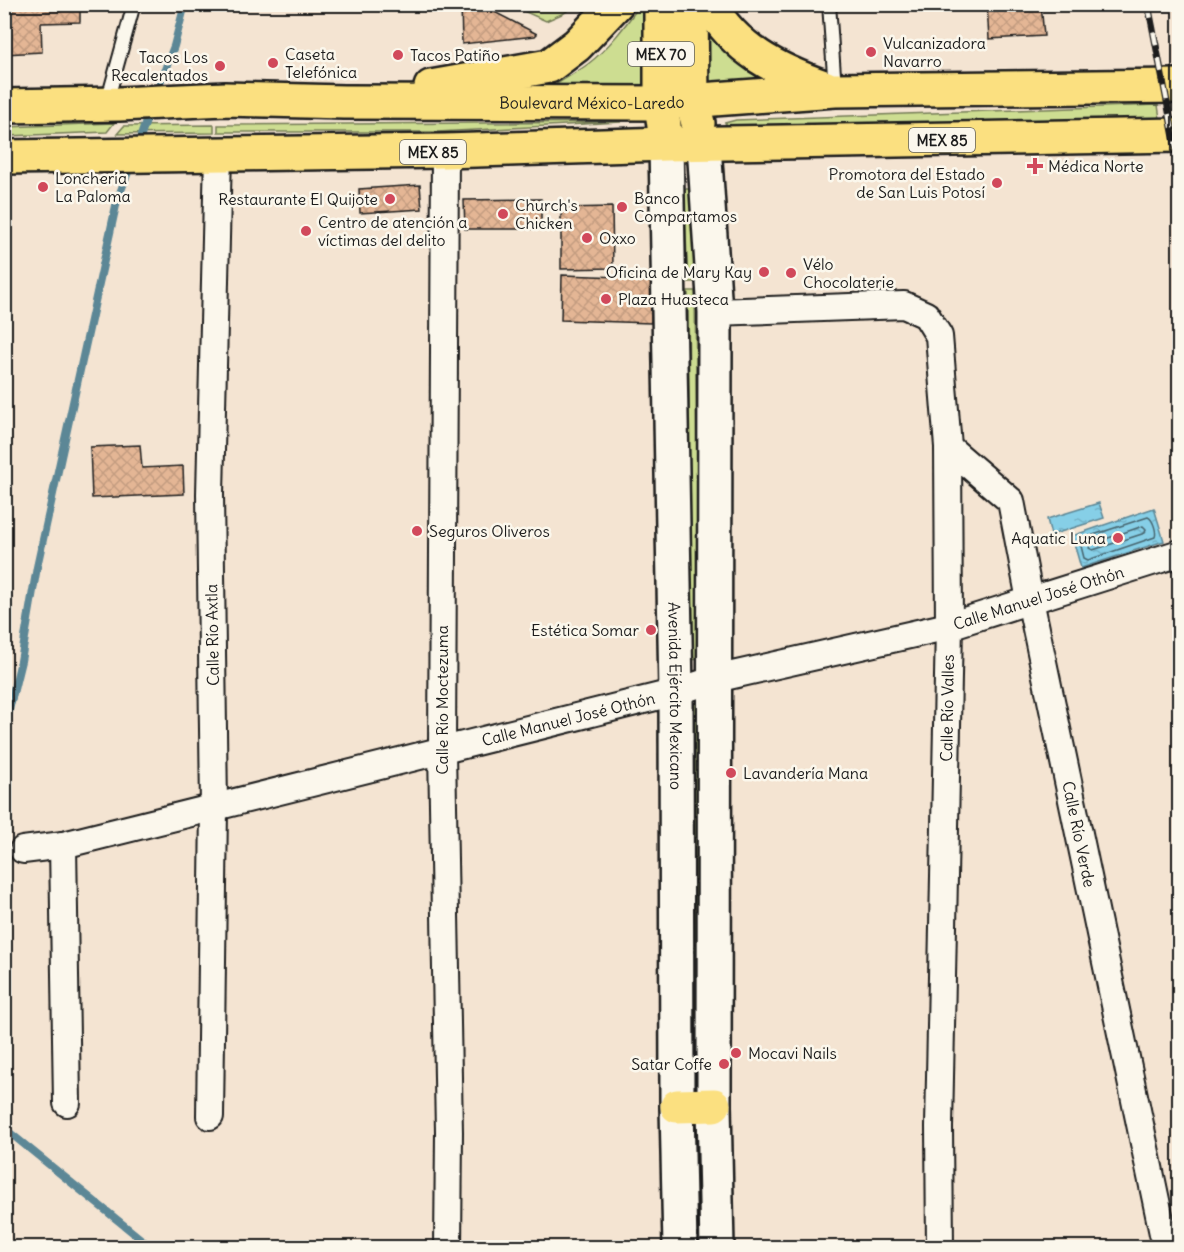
<svg xmlns="http://www.w3.org/2000/svg" width="1184" height="1252" viewBox="0 0 1184 1252" font-family="Delius,sans-serif">
<defs>
<pattern id="grass-tufts" width="24" height="20" patternUnits="userSpaceOnUse" patternTransform="scale(1.5)"><rect width="24" height="20" fill="#cddd91"/><path d="M3 7l-1-3M5 7V3M7 7l1-3M15 17l-1-3M17 17v-4M19 17l1-3" fill="none" stroke="#afbd7c"/></pattern>
<pattern id="water-ripples" width="26" height="14" patternUnits="userSpaceOnUse" patternTransform="scale(1.5)"><rect width="26" height="14" fill="#86cfe7"/><path d="M2 4q2-2 4 0t4 0M15 11q2-2 4 0t4 0" fill="none" stroke="#73b1c6"/></pattern>
<pattern id="building-cross-hatch" width="8" height="8" patternUnits="userSpaceOnUse" patternTransform="scale(1.5)"><rect width="8" height="8" fill="#e4b695"/><path d="M0 0l8 8M0 8l8-8" fill="none" stroke="#c39c80"/></pattern>
</defs>
<rect width="100%" height="100%" fill="#f4e4d2"/>
<filter id="ink" filterUnits="userSpaceOnUse"><feTurbulence type="fractalNoise" baseFrequency=".0167" numOctaves="2"/><feDisplacementMap in="SourceGraphic" scale="12" xChannelSelector="R" yChannelSelector="G"/><feConvolveMatrix kernelMatrix="1 2 1 2 8 2 1 2 1" color-interpolation-filters="sRGB"/></filter>
<g filter="url(#ink)">
<path fill="url(#grass-tufts)" stroke="#747c56" stroke-width="1.5" d="M 510,5 L 575,5 L 564,13 L 546,21 Z"/>
<path fill="#cddd91" stroke="#747c56" stroke-width="1.5" d="M 640,5 L 643,5 L 643,90 L 548,89 C 561,81 576,73 588,64 C 609,48 625,26 640,5 Z
M 702,17 L 731,58 L 747,69 L 774,82 L 706,84 Z
M 1158,105 L 1161,126 L 731,129 L 725,123 L 736,120 Z
M 621,122 L 437,132 L 218,132 L 218,125 Z
M 114,123 L 107,132 L 7,136 L 5,134 L 5,127 Z
M 214,125 L 214,133 L 117,134 L 124,126 Z
M 684,189 L 693,189 L 694,282 L 688,282 Z
M 688,291 L 695,291 L 699,659 L 691,660 Z
M 699,702 L 701,1089 L 694,1090 L 692,704 Z
M 696,1188 L 702,1189 L 702,1247 L 695,1248 Z"/>
<path fill="url(#water-ripples)" stroke="#5c8796" stroke-width="1.5" d="M 1099,503 L 1104,518 L 1051,535 L 1047,519 Z
M 1154,508 L 1164,541 L 1081,568 L 1072,536 Z"/>
<g fill="none" stroke-linecap="round" stroke-linejoin="round">
<path stroke="#46646d" stroke-width="1.5" d="M 1148,517 C 1153,519 1157,532 1155,537 L 1088,560 L 1084,558 L 1080,542 L 1081,539 Z
M 1143,526 L 1146,529 L 1145,533 L 1093,550 L 1089,548 L 1091,544 Z"/>
<path stroke="#5c8796" stroke-width="8" d="M 156,93 L 174,46 L 185,4
M 137,147 L 150,110
M 4,730 L 21,661 L 37,567 L 117,201 L 131,164
M 4,1128 L 152,1248"/>
</g>
<path fill="url(#building-cross-hatch)" stroke="#1c1c1c" stroke-width="1.5" d="M 4,4 L 80,4 L 80,22 L 41,23 L 42,52 L 4,54 Z
M 461,4 L 479,4 L 537,34 L 535,36 L 462,44 Z
M 987,4 L 1041,4 L 1044,36 L 989,39 Z
M 420,185 L 422,209 L 360,213 L 359,189 Z
M 541,199 L 541,229 L 465,229 L 464,200 Z
M 612,207 L 613,268 L 561,269 L 561,208 Z
M 562,275 L 652,278 L 651,323 L 561,320 Z
M 140,445 L 142,468 L 183,466 L 184,494 L 92,498 L 90,447 Z"/>
<g fill="none" stroke-linecap="round" stroke-linejoin="round">
<defs>
<path id="lane" d="M 829,4 L 835,89
M 107,102 L 134,4"/>
<g id="street">
<path d="M 445,151 L 442,751 L 449,1132 L 448,1248"/>
<path d="M 715,312 L 904,305 L 926,315 L 939,336 L 948,447 L 949,626 L 939,1127 L 940,1248"/>
<path id="s1" d="M 948,447 L 1011,501 L 1030,600 L 1166,1248"/>
<path d="M 63,845 L 67,1103"/>
<path id="s2" d="M 23,850 L 63,845 L 676,692 L 715,679 L 949,626 L 1180,553"/>
<path d="M 210,1116 L 214,808 L 210,494 L 218,153"/>
</g>
<g id="secondary">
<path id="s3" d="M 666,144 L 676,692 L 677,1106 L 680,1248"/>
<path d="M 704,145 L 715,312 L 714,1105 L 717,1248"/>
</g>
<g id="primary">
<path d="M 661,4 L 661,103 L 664,126"/>
<path d="M 691,4 L 692,101 L 698,123"/>
<path d="M 709,4 C 736,50 776,70 824,87"/>
<path d="M 431,87 L 549,66 L 577,45 L 616,4"/>
<path id="s4" d="M 4,106 L 119,104 L 225,99 L 344,102 L 661,103 L 835,90 L 1180,86"/>
<path d="M 4,157 L 445,151 L 666,144 L 1180,135"/>
<path d="M 677,1106 L 714,1105"/>
</g>
</defs>
<use href="#lane" stroke="#1c1c1c" stroke-width="16"/>
<use href="#street" stroke="#1c1c1c" stroke-width="30"/>
<use href="#secondary" stroke="#1c1c1c" stroke-width="38"/>
<use href="#primary" stroke="#1c1c1c" stroke-width="38"/>
<use href="#lane" stroke="#fbf7ec" stroke-width="12"/>
<use href="#street" stroke="#fbf7ec" stroke-width="26"/>
<use href="#secondary" stroke="#fbf7ec" stroke-width="33"/>
<use href="#primary" stroke="#fbe080" stroke-width="33"/>
<defs>
<path id="rail" d="M 1148,4 L 1180,168"/>
</defs>
<use href="#rail" stroke="#1c1c1c" stroke-width="7"/>
<use href="#rail" stroke="#fbf7ec" stroke-width="4.5" stroke-dasharray="14" stroke-linecap="butt"/>
</g>
</g>
<g fill="#d1495b" stroke="#fbf7ec" stroke-width="2">
<circle cx="871" cy="52" r="6"/>
<circle cx="398" cy="55" r="6"/>
<circle cx="273" cy="63" r="6"/>
<circle cx="220" cy="66" r="6"/>
<path d="M1032 157h6v6h6v6h-6v6h-6v-6h-6v-6h6z"/>
<circle cx="997" cy="183" r="6"/>
<circle cx="43" cy="187" r="6"/>
<circle cx="390" cy="199" r="6"/>
<circle cx="622" cy="207" r="6"/>
<circle cx="503" cy="214" r="6"/>
<circle cx="306" cy="231" r="6"/>
<circle cx="587" cy="238" r="6"/>
<circle cx="764" cy="272" r="6"/>
<circle cx="791" cy="273" r="6"/>
<circle cx="606" cy="299" r="6"/>
<circle cx="417" cy="531" r="6"/>
<circle cx="1118" cy="538" r="6"/>
<circle cx="651" cy="630" r="6"/>
<circle cx="731" cy="773" r="6"/>
<circle cx="736" cy="1053" r="6"/>
<circle cx="724" cy="1064" r="6"/>
</g>
<g text-anchor="middle" dominant-baseline="central" stroke-width="5" stroke-linejoin="round" paint-order="stroke">
<g fill="#fbf7ec" stroke="#5f5e5a" stroke-width="1.5">
<rect x="628" y="42" width="66" height="24" rx="4.5"/>
<rect x="909" y="128" width="66" height="24" rx="4.5"/>
<rect x="400" y="140" width="66" height="24" rx="4.5"/>
</g>
<g font-size="15" font-weight="bold" fill="#1c1c1c">
<text x="661" y="54">MEX 70</text>
<text x="942" y="140">MEX 85</text>
<text x="433" y="152">MEX 85</text>
</g>
<g font-size="16" fill="#1c1c1c" stroke="#fbf7ec" text-anchor="start">
<text x="883" y="43">Vulcanizadora<tspan x="883" dy="18">Navarro</tspan></text>
<text x="285" y="54">Caseta<tspan x="285" dy="18">Telefónica</tspan></text>
<text x="410" y="55">Tacos Patiño</text>
<text x="208" y="57" text-anchor="end">Tacos Los<tspan x="208" dy="18">Recalentados</tspan></text>
<text x="1048" y="166">Médica Norte</text>
<text x="985" y="174" text-anchor="end">Promotora del Estado<tspan x="985" dy="18">de San Luis Potosí</tspan></text>
<text x="55" y="178">Lonchería<tspan x="55" dy="18">La Paloma</tspan></text>
<text x="634" y="198">Banco<tspan x="634" dy="18">Compartamos</tspan></text>
<text x="378" y="199" text-anchor="end">Restaurante El Quijote</text>
<text x="515" y="205">Church's<tspan x="515" dy="18">Chicken</tspan></text>
<text x="318" y="222">Centro de atención a<tspan x="318" dy="18">víctimas del delito</tspan></text>
<text x="599" y="238">Oxxo</text>
<text x="803" y="264">Vélo<tspan x="803" dy="18">Chocolaterie</tspan></text>
<text x="752" y="272" text-anchor="end">Oficina de Mary Kay</text>
<text x="618" y="299">Plaza Huasteca</text>
<text x="429" y="531">Seguros Oliveros</text>
<text x="1106" y="538" text-anchor="end">Aquatic Luna</text>
<text x="639" y="630" text-anchor="end">Estética Somar</text>
<text x="743" y="773">Lavandería Mana</text>
<text x="748" y="1053">Mocavi Nails</text>
<text x="712" y="1064" text-anchor="end">Satar Coffe</text>
</g>
<g font-size="16" fill="#1c1c1c" stroke="#fbf7ec">
<text stroke="none"><textPath href="#s4" startOffset="588">Boulevard México-Laredo</textPath></text>
<text stroke="none"><textPath href="#s2" startOffset="1047">Calle Manuel José Othón</textPath></text>
<text transform="translate(212 635) rotate(-91)">Calle Río Axtla</text>
<text stroke="none"><textPath href="#s3" startOffset="552">Avenida Ejército Mexicano</textPath></text>
<text transform="translate(442 700) rotate(-90)">Calle Río Moctezuma</text>
<text transform="translate(947 708) rotate(-89)">Calle Río Valles</text>
<text stroke="none"><textPath href="#s2" startOffset="561">Calle Manuel José Othón</textPath></text>
<text stroke="none"><textPath href="#s1" startOffset="423">Calle Río Verde</textPath></text>
</g>
</g>
<rect width="1184" height="1252" fill="none" stroke="#fbf7ec" stroke-width="24"/>
<rect x="12" y="12" width="1160" height="1228" fill="none" stroke="#1c1c1c" stroke-width="2" filter="url(#ink)"/>
</svg>
